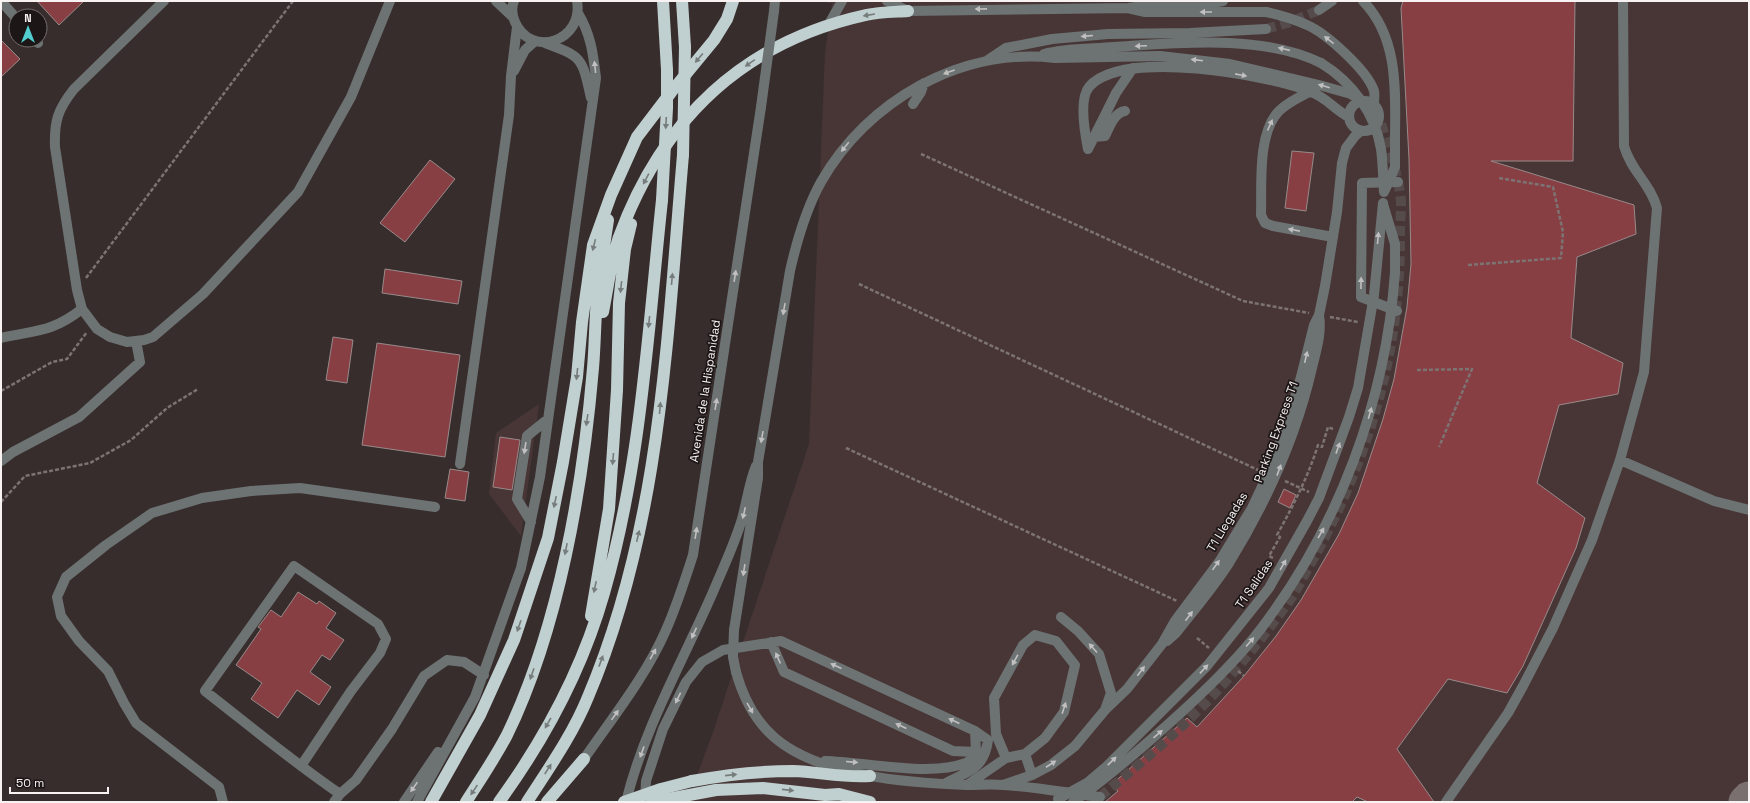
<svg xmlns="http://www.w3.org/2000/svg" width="1750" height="803" viewBox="0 0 1750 803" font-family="'Space Grotesk',sans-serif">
<rect width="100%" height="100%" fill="#382d2d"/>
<path fill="#483636" d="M 827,1 L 1749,1 L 1749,802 L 687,802 L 712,735 L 809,444 L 825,53 L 832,3 L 827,3 Z
M 539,404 L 521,536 L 489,494 L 496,433 Z"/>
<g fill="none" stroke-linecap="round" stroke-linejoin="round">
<path stroke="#7a7070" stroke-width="35" d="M 1746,802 L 1749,799"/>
</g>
<path fill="#883f44" stroke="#988a8a" d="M 37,1 L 84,1 L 59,25 Z
M 1403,1 L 1575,1 L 1573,161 L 1491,161 L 1634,205 L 1636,234 L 1577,257 L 1571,338 L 1623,363 L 1618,394 L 1559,405 L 1537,483 L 1585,518 L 1576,548 L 1523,666 L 1507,693 L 1448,679 L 1397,749 L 1434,802 L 1368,802 L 1357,797 L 1352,802 L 1105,802 L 1118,791 L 1111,785 L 1187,718 L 1197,727 L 1244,676 L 1276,636 L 1301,600 L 1339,534 L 1358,493 L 1383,419 L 1394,379 L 1407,307 L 1411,264 L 1409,159 L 1401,8 Z
M 1,40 L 20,59 L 1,77 Z
M 1292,151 L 1314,153 L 1306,211 L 1285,208 Z
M 430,160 L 455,179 L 405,242 L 380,223 Z
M 385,269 L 462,281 L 458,304 L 382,293 Z
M 333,337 L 353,340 L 347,383 L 326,380 Z
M 377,343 L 460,355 L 445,457 L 362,445 Z
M 500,437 L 520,440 L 512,490 L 493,487 Z
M 450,469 L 469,472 L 465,501 L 445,498 Z
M 1284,489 L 1296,495 L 1290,508 L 1278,502 Z
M 298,592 L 317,604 L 319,601 L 336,613 L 326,628 L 344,640 L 330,660 L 322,655 L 310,672 L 331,687 L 319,705 L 297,690 L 278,718 L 251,699 L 262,683 L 236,665 L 261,629 L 258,627 L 271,610 L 281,617 Z"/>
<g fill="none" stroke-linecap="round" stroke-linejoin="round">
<path stroke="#554b4b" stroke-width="10" stroke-dasharray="10 5" stroke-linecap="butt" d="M 1266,29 L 1291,22 L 1319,10
M 1100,797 C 1147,757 1197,717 1237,668 C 1256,646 1275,621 1292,597 C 1300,584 1307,569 1315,556 C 1370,455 1401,349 1400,234 C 1400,223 1401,213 1401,202 C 1399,174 1387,146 1380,119"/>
<path stroke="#7d7373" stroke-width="2.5" stroke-dasharray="4 2" stroke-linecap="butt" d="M 921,154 L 1243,301 L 1309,313
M 1468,265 L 1561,258 L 1563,232 L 1553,187 L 1499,178
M 86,278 L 293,1
M 859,284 L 1258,470
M 1330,317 L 1358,322
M 1417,370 L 1472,369 L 1439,447
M 1,391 L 52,362 L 67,359 L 87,332
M 846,448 L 1177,601
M 1285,481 L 1309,492
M 1,502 L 25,476 L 90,463 L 131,440 L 167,408 L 198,389
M 1273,558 L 1269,556 L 1280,537 L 1277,535 C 1293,506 1308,477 1318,445 L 1322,447 L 1328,427 L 1333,429
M 1197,638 L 1209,648
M 1238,671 L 1244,676"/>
<path stroke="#6d7373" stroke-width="10" d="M 1,1 L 16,18
M 164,1 L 74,89 C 58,109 54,121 55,147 L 77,290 L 82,309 L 97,329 L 110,337 L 127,342 L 144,340 L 153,337 L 203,294 L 298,192 L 351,97 L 390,1
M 496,1 L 513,17
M 514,1 C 511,8 512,15 515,22 C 531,59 584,41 577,1
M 887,1 L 908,11 L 1129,8 C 1160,1 1192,7 1223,1
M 1363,1 C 1400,39 1395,94 1395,143
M 1131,9 L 1144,12 L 1266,12 C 1280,15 1294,19 1307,25 C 1326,33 1368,71 1374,91 C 1375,94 1374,99 1374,103
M 1319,10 L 1332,1
M 774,11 L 775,1
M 829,24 L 842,1
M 35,40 L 38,43
M 545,43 C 583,57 582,58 591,98
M 1044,54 C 1066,48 1091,49 1114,47 C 1178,43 1262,34 1321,63
M 988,60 L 1006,48 L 1052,39 L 1108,34 L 1190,33 L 1266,29
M 514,71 L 525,50 L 535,41
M 1311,91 C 1300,97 1288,102 1279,111 C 1257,133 1262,186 1261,215 L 1265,223 L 1273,226 L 1333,237
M1349 116a15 15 0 1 1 30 0a15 15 0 1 1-30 0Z
M 913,104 L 921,92 L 924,83
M 1094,137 L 1105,136 C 1110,126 1114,113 1125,111
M 1088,149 C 1085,134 1079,99 1089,87 C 1121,48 1270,75 1311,92 C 1326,97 1335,110 1349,117
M 1088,149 L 1116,93 L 1133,68
M 1383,204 L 1395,244 L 1395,272
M 1397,311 L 1361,297 L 1362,183 L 1398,182
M 1,338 C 36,330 51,333 82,309
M 1620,460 L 1714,501 L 1749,510
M 1,461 L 13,452 L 79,417 L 140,362 L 136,341
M 460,464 L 509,115 L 511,76 L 517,27
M 531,522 L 517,499 L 527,436 L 548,419
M 1061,617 L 1078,631 L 1099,654 L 1111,693 L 1105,710
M 734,630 L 758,478 L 758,462 L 790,271 C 797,240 806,209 821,182 C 867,101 961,47 1055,58 L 1160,56 L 1230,64 L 1319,85 L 1351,94 L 1360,100
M 1167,641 L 1176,633 C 1194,610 1213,588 1229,563 C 1266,503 1296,438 1312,368 C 1316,351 1322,333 1319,315
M 771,642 L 784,672 L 953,751 L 976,752
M 736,672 C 743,697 755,721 775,738 C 821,777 910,783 967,785 C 979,785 992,784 1004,785 C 1036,787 1068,793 1100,797
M 1025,754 L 1032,775
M 584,759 C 613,717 646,676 666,630 C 677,605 685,580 693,555 L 761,107
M 825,761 C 865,762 929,777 966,763 C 970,761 973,756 976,752 L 975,731
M 301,766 L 351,691 L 380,653 L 386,639 L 378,624 L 294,566 L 205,691 C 250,726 293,762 340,794
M 967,785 L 1006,758 L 1025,754 L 1045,738 L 1064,712 L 1075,665 L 1056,641 L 1035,635 L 1023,645 L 994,698 L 996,734 L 1006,758
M 1003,785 L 1032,775 L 1051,765 L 1075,746 L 1105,710 L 1127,689 L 1162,644 L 1175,621 L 1219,562 L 1252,508 L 1268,474 L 1288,421 L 1301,377 L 1314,325 L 1319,315 L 1325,286 L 1337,212 L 1342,163 L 1346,148 L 1355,136 L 1361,131
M 825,795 L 839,802
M 223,802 L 219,787 L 136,723 L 124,703 L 108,671 L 79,641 L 61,616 L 57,597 L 66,577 L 106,545 L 152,513 L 202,498 L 251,491 L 300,488 L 435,507
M 334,802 L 340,794 L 356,780 L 392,729 L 424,676 L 447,660 L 464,662 L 484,675
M 404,802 L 438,752
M 417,802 L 475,697 L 521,568 L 540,477 L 596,78 C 593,53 591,35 578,13
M 626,802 C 644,728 683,661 713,592 C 723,568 735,543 742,519 C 747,501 749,483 756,466
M 645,802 L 646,781 L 663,729 L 686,682 L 702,662 L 723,650 L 781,641 L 975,731 L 988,740 C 984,769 969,771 946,783
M 1446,802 L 1508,713 L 1523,686 L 1553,628 L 1592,540 L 1620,460 L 1644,372 L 1657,208 C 1650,183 1631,171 1624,146 L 1623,1"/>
<path stroke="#c0cfcf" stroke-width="12" d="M 663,1 L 667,70
M 682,1 L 685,47
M 603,312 C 608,287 611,261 619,237 C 662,120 743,42 866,15 C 879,12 894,12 908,11
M 591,616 L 609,509 L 617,390 L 619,303 L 625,249 L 631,224
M 692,781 C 725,775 759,771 793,771 C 819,772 844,778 870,776
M 431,802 L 480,715 L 514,640 L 548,538 L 563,462 L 577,377 L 582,322 L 593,245 L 611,195 L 637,137 L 672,91 L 714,40 L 727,19 L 733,1
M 466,802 C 480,780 495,758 507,735 C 559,628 583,486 593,368 C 595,345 595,321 597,298 C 600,272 604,246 608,220
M 499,802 C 544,740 583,667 604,593 C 641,465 648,331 662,200
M 527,802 C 549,768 573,734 588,697 C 661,525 667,338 683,155
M 547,802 L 584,759
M 652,802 L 716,790 L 763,788 L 825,795 L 839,794 L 870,802"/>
<path stroke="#6d7373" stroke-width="10" d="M 1321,63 C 1352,82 1375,113 1381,149 C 1383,163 1383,178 1384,192
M 761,107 L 774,11
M 1385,190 L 1395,167 L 1395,143
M 734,630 L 733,657 L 736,672
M 1058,799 L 1087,783 L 1107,766 L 1207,666 L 1269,588 L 1307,521 L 1319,498 L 1349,417 L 1358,388 L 1374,295 L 1383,203
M 1073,802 C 1113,774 1149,742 1185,709 C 1212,684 1238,659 1260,630 C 1339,527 1386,400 1395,272"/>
<path stroke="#c0cfcf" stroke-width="12" d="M 683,155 L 685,47
M 662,200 L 667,108 L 667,70
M 624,802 L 661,789 L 692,781"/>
</g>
<defs><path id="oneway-solid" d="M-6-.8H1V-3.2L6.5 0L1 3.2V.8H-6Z"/></defs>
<g fill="#c1bfbf">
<use href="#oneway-solid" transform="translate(981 9) rotate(179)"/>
<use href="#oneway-solid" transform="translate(1206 12) rotate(180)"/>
<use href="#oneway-solid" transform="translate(1087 36) rotate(175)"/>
<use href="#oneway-solid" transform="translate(1329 40) rotate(-142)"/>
<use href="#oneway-solid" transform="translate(1141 46) rotate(178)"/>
<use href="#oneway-solid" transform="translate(1284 49) rotate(-167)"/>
<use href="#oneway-solid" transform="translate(1197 60) rotate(-173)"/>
<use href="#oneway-solid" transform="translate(595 67) rotate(-96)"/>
<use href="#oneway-solid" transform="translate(949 72) rotate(160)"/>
<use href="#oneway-solid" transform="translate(1241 75) rotate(11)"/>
<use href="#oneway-solid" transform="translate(1324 86) rotate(-164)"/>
<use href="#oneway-solid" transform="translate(1270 125) rotate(-66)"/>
<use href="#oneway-solid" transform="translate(845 147) rotate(129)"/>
<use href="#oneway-solid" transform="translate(1294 230) rotate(-169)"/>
<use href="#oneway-solid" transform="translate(1378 238) rotate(-85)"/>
<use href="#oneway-solid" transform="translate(735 276) rotate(-81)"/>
<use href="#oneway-solid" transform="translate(1361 283) rotate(-89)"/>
<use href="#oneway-solid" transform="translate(784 309) rotate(100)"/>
<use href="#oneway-solid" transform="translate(1306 357) rotate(-77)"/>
<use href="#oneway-solid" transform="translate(716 404) rotate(-81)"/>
<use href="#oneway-solid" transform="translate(1370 413) rotate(-74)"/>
<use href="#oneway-solid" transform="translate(762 437) rotate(100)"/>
<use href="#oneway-solid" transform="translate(525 448) rotate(99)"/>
<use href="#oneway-solid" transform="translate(1338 448) rotate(-70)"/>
<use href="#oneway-solid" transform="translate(1279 470) rotate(-70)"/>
<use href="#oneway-solid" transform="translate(744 513) rotate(103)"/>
<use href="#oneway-solid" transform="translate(696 533) rotate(-81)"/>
<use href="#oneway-solid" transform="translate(1321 533) rotate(-60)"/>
<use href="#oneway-solid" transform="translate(1216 565) rotate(-55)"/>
<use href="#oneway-solid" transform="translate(1283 565) rotate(-60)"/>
<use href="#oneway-solid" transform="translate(744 570) rotate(99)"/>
<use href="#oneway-solid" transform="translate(1189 616) rotate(-53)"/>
<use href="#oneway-solid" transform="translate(694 633) rotate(115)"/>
<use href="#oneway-solid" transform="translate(1250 642) rotate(-49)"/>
<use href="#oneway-solid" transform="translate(1093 648) rotate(-132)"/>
<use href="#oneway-solid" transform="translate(653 654) rotate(-61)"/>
<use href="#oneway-solid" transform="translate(778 658) rotate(-114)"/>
<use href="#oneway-solid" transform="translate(1015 660) rotate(119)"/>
<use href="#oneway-solid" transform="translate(836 666) rotate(-155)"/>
<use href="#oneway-solid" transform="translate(1204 669) rotate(-47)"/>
<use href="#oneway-solid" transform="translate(1141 671) rotate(-53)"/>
<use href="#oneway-solid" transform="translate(678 698) rotate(116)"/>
<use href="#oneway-solid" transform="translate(750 708) rotate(60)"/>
<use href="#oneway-solid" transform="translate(1064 708) rotate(-72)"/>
<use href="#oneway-solid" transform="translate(615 715) rotate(-55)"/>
<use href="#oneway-solid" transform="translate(954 721) rotate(-155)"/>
<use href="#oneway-solid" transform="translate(901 726) rotate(-155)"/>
<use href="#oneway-solid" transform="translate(1158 734) rotate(-41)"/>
<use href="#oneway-solid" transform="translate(642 752) rotate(110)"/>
<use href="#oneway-solid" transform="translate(1112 761) rotate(-44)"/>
<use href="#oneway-solid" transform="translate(852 762) rotate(5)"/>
<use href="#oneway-solid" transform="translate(1051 764) rotate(-33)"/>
<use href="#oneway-solid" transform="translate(414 787) rotate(125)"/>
</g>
<g fill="#767c7c">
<use href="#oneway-solid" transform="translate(869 15) rotate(171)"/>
<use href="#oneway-solid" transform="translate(699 58) rotate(130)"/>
<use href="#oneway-solid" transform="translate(750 63) rotate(145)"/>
<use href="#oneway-solid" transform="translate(666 123) rotate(93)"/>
<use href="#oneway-solid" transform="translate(646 179) rotate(118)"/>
<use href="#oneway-solid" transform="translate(594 245) rotate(104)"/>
<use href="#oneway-solid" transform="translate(672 279) rotate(-85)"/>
<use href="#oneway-solid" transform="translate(621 287) rotate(96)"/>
<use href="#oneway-solid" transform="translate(649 322) rotate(96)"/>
<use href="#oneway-solid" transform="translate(577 374) rotate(96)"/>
<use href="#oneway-solid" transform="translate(660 408) rotate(-85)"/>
<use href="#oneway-solid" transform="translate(587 420) rotate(98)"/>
<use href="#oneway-solid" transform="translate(613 459) rotate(95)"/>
<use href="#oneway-solid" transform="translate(555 502) rotate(102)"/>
<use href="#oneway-solid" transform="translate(638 536) rotate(-77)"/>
<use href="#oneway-solid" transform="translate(566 549) rotate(101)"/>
<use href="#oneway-solid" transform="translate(595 587) rotate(102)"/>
<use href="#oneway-solid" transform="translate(519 626) rotate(109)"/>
<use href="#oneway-solid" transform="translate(601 661) rotate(-70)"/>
<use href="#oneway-solid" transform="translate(532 674) rotate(109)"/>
<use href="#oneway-solid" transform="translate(548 723) rotate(120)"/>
<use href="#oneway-solid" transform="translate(548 769) rotate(-57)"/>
<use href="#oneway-solid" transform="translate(731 775) rotate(-6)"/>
<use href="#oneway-solid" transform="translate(474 790) rotate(124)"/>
<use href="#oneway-solid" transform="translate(788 790) rotate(6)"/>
</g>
<g text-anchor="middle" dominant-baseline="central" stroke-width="3.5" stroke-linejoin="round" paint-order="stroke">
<g font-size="12" fill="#f9f2f2" stroke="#1c1616">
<text transform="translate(705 391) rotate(-81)">Avenida de la Hispanidad</text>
<text transform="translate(1276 432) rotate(-70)">Parking Express T1</text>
<text transform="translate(1227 522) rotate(-59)">T1 Llegadas</text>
<text transform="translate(1254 584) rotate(-56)">T1 Salidas</text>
</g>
</g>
<rect width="1750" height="803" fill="none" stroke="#f9f2f2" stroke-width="4"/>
<g transform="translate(28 28)"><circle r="19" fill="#1c1616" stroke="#746e6e"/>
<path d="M0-3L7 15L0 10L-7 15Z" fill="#52cdcd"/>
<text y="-6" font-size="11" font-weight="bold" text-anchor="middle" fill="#f9f2f2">N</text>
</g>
<path d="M10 787v6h98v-6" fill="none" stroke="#f9f2f2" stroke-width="2"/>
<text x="16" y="787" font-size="12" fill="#f9f2f2" stroke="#1c1616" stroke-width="3" paint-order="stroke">50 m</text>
</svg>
